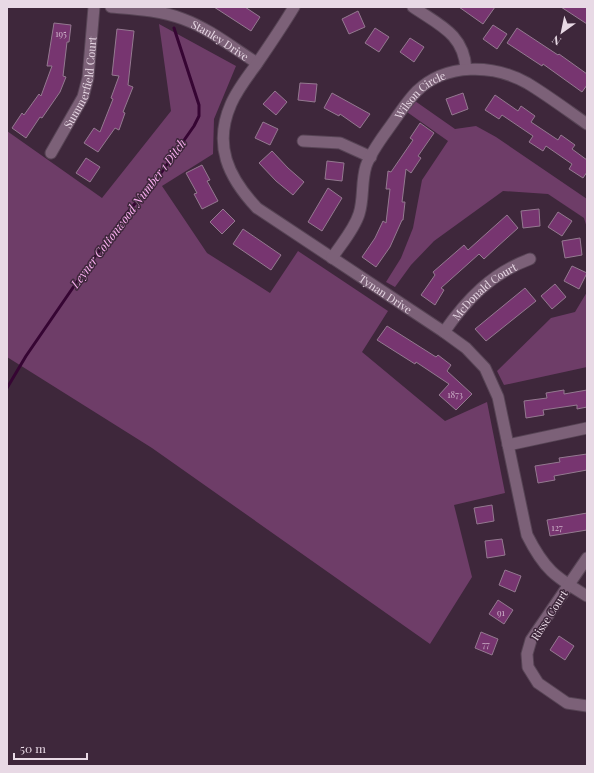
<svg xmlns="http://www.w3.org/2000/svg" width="594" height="773" viewBox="0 0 594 773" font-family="'Playfair Display',serif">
<rect width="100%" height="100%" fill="#3e273b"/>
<path fill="#6e3d68" d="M 159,24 L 236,66 L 214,119 L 213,154 L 162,186 L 207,253 L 270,293 L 298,251 L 388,311 L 362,352 L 445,421 L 487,402 L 505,493 L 454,505 L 472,577 L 430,644 L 152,448 L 7,357 L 7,131 L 102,198 L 171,111 Z
M 415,101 L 455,129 L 476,126 L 496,137 L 587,199 L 587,228 L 584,218 L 548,194 L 503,191 L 434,241 L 411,265 L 395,287 L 386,282 L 401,258 L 413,228 L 422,180 L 448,141 L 407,112 Z
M 587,292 L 587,367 L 504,385 L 497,371 L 551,318 L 575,312 Z"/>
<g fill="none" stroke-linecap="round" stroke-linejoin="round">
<path stroke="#360533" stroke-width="3" d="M 7,388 L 26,356 L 83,273 L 127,213 L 161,173 L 194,126 L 199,116 L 199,105 L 174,28"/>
</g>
<path fill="#773570" stroke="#947990" d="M 214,7 L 245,7 L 260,17 L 251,31 Z
M 459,7 L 495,7 L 483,24 Z
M 561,7 L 587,7 L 587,24 Z
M 358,11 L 365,27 L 349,34 L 342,19 Z
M 54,23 L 71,25 L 69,42 L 67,42 L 63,76 L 66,77 L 60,92 L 42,118 L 40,117 L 26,138 L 12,128 L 22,113 L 24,115 L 39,94 L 41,96 L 52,66 L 47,66 Z
M 493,25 L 507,34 L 497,49 L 483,39 Z
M 375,28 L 389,37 L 379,52 L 365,43 Z
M 517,28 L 558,55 L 559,54 L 587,74 L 587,85 L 582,92 L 543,64 L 542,66 L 507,43 Z
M 117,29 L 134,31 L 128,85 L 133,87 L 123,112 L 125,113 L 119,130 L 115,128 L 98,152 L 84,143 L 94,128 L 100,132 L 113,99 L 111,98 L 119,76 L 112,75 Z
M 410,38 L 424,47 L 414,62 L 400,52 Z
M 300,83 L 317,84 L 315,102 L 298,100 Z
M 275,91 L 287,102 L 276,115 L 263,104 Z
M 332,93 L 370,114 L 360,128 L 340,114 L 339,116 L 324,108 Z
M 463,93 L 468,109 L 452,115 L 446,99 Z
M 495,95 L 518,111 L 521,106 L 535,116 L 531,122 L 558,140 L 561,135 L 575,145 L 572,149 L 587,160 L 587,172 L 583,178 L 569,169 L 572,164 L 546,146 L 543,151 L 529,142 L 533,136 L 502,115 L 499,119 L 485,110 Z
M 263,122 L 278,129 L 270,145 L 255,138 Z
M 420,123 L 434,133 L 418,156 L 421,158 L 411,173 L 406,169 L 402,202 L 405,202 L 403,220 L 402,220 L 390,247 L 376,267 L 362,257 L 375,238 L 383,221 L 386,223 L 390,189 L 386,189 L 388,171 L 391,172 L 413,140 L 410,138 Z
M 272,151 L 288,168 L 304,182 L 293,195 L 276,181 L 259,163 Z
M 86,158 L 100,167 L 90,182 L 76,173 Z
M 327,161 L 344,163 L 342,181 L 325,179 Z
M 202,165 L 210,180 L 207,181 L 218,201 L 202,209 L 194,194 L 197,193 L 186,173 Z
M 328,188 L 342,198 L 322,231 L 308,222 Z
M 223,209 L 235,221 L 222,234 L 210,222 Z
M 539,209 L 540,226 L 523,228 L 521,211 Z
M 558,212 L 572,221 L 562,236 L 548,227 Z
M 507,215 L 518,228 L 497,247 L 484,259 L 479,254 L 441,288 L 444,290 L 435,305 L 421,295 L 435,275 L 433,272 L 464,245 L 468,250 Z
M 243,229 L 281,255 L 271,270 L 233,244 Z
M 580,238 L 582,255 L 565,258 L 562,241 Z
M 572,266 L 587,273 L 579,289 L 564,281 Z
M 555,284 L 566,297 L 552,309 L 541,296 Z
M 525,288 L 536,301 L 486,341 L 475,329 Z
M 387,326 L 436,357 L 438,355 L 451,365 L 447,371 L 472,394 L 456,410 L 439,395 L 449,384 L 416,362 L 415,364 L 377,340 Z
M 564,390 L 564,394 L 587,390 L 587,407 L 577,409 L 577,405 L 543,410 L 544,415 L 526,418 L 524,401 L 547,398 L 546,393 Z
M 587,454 L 587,470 L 554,476 L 555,480 L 538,483 L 535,466 L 560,462 L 559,458 Z
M 492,505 L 494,521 L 477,524 L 474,508 Z
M 587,513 L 587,530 L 550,536 L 547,520 Z
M 502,539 L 505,555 L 487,558 L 485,541 Z
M 505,570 L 521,576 L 515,592 L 499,585 Z
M 498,600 L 513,610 L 504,624 L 489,614 Z
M 481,632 L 498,639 L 492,655 L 475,648 Z
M 559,636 L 574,646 L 565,660 L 550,650 Z"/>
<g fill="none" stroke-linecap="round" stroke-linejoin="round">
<defs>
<g id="minor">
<path id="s1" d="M 111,7 C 135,9 160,10 183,19 C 210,29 233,48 257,63"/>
<path id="s2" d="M 294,7 C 282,27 269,46 256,65 C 247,77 237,90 231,104 C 213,145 228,177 257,208 L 444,332 L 466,348 L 485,368 L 498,397 L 527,535 C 544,569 555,577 587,596"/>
<path d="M 413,7 C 439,25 464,34 466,69"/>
<path d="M 303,141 L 340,143 L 371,157"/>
<path id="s3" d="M 51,153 L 83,97 L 88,78 L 94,7"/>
<path id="s4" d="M 332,258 C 341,244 354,230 359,214 C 364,199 361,182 366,166 C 372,149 386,133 396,118 C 403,108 409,99 417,91 C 446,63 493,64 527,83 C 547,95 567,110 587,124"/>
<path id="s5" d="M 444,332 C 467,299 492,273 530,259"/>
<path d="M 508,445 L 587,428"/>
<path d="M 587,558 L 531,640 L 527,654 L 528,667 L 538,683 L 567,703 L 587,706"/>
</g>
</defs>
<use href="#minor" stroke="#574455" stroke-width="13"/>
<use href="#minor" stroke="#7c6178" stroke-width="11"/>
</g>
<g text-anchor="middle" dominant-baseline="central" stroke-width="3" stroke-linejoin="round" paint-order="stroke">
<g font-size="9" fill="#ccb0c8">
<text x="61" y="33">195</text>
<text x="455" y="394">1873</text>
<text x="557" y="527">127</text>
<text x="501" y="612">91</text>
<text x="486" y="644">77</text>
</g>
<g font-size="11" fill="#e8d9e5" stroke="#3e273b">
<text stroke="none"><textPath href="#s1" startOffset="116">Stanley Drive</textPath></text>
<text stroke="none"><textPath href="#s3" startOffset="78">Summerfield Court</textPath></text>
<text stroke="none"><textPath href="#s4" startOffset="191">Wilson Circle</textPath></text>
<text stroke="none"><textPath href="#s2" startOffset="385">Tynan Drive</textPath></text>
<text stroke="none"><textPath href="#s5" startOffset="58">McDonald Court</textPath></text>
<text transform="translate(549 615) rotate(-57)">Risse Court</text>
</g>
<g font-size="12" font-style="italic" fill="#faaef0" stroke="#3e273b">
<text transform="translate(128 213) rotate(-53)">Leyner Cottonwood Number 1 Ditch</text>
</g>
</g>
<rect width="594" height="773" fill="none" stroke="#e8d9e5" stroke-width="16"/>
<g transform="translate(562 32) rotate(213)" stroke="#3e273b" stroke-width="3" paint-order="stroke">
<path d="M0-3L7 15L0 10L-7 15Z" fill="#e8d9e5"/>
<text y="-6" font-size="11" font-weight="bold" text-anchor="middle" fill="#e8d9e5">N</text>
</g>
<path d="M14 753v6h73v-6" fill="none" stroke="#e8d9e5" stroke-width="2"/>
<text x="20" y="753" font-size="12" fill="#e8d9e5" stroke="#3e273b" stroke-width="3" paint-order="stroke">50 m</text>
</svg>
